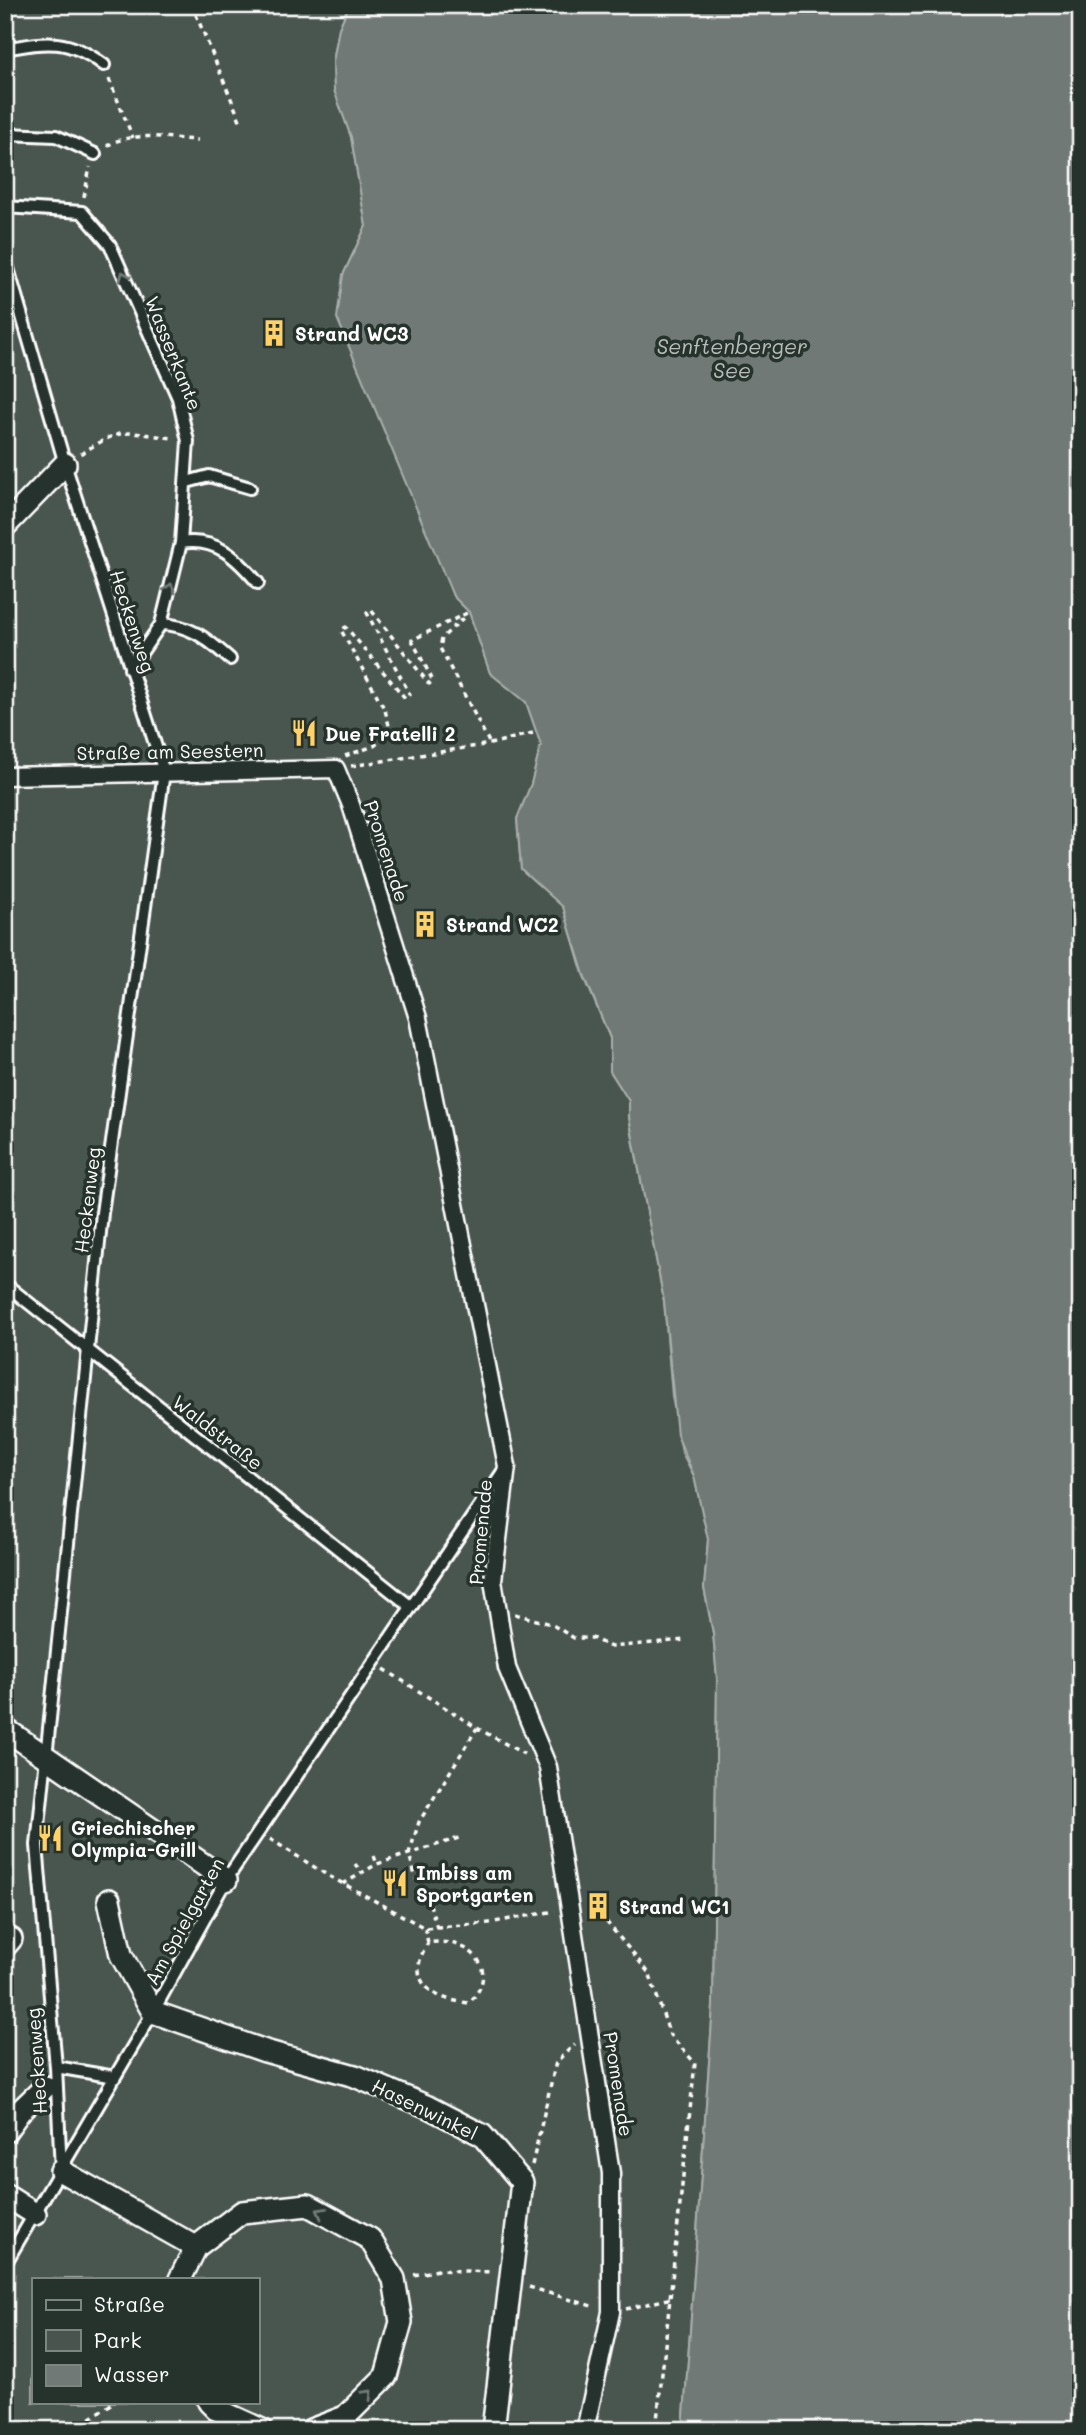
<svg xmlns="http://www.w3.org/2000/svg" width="1086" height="2435" viewBox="0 0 1086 2435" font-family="Mali,sans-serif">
<rect width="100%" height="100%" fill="#2f3b35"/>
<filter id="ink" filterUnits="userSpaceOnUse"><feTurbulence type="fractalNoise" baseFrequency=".0143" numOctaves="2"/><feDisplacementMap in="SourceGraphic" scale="14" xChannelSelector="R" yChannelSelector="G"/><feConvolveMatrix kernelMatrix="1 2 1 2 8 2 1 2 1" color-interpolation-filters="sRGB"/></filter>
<g filter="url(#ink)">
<path fill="#4a544f" stroke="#a4aaa7" stroke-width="2" fill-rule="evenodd" d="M 5,5 L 349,5 L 339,28 L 333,62 L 334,89 L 351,137 L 366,226 L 343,275 L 453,596 L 469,612 L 490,673 L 526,702 L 541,745 L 531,784 L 517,819 L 521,869 L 563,906 L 583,974 L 610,1038 L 610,1071 L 629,1101 L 629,1118 L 664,1301 L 672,1396 L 682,1453 L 694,1476 L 708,1539 L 704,1588 L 713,1633 L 717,1679 L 713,2006 L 683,2430 L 5,2430 ZM 33,2279 L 257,2279 L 257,2402 L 33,2402 Z"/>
<path fill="#707975" stroke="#a9afac" stroke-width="2" d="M 349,5 L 1081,5 L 1081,2430 L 683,2430 L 713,2006 L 717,1679 L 713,1633 L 704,1588 L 708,1539 L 694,1476 L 677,1435 L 664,1301 L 629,1117 L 629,1101 L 610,1071 L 610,1038 L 584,975 L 563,907 L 521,869 L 517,819 L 531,784 L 541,745 L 526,702 L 490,673 L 469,612 L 453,596 L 337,318 L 343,275 L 366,226 L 351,137 L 334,90 L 333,62 L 339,28 Z"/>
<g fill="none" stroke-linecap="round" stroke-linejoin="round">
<defs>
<path id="service" d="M 5,49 C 48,41 68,38 104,65
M 5,134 L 56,136 L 95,154
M 5,207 L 82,212 L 110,245 L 178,398 L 188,441 L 181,543 L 161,624 L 130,669
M 5,258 L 65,464 L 164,772 L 102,1213 L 37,1845 L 56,2067 L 61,2171
M 187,482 L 209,476 L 250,488
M 181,543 C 216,537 237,558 258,583
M 161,624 C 192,625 208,640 230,659
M 5,1284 L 410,1606
M 56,2067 L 115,2077
M 5,2264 L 153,2012 L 226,1880 L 506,1467
M 5,2425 L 12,2430"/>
<path id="pedestrian" d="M 5,776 L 336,769 L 351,805 L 418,1018 L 507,1466 L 493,1580 L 507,1668 L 548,1767 L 611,2173 L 611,2312 L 585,2430"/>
<path id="minor" d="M 5,526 L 65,464
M 5,1729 L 226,1880
M 109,1900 L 121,1955 L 153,2012 L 265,2051 L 355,2076 L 428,2107 L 482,2135 L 522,2182 L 493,2430
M 5,1946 L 11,1939
M 5,2132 L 20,2111 L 45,2087
M 61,2171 L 196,2247
M 5,2195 L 35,2214
M 180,2279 L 196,2247 L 242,2212 L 308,2205 L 370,2239 L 394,2279 L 401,2322 L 386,2376 L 345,2417 L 311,2430
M 209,2402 L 216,2409 L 262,2430"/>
</defs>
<use href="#service" stroke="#fff" stroke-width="16"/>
<use href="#pedestrian" stroke="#fff" stroke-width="21"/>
<use href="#minor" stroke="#fff" stroke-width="26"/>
<path stroke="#fff" stroke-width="3.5" stroke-dasharray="5 5" stroke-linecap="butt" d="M 192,5 L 242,125
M 109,79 L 133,138
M 107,146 C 131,130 171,139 198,140
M 84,197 L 90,167
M 81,454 C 123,426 125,432 172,438
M 463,618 L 442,638 L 440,648 L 490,744
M 345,756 L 374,746 L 391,733 L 385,710 L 341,630 L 346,627 L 405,698 L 410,695 L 367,613 L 371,610 L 429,684 L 433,681 L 412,640 L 469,612
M 351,766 L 490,744 L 537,732
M 515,1614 L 551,1624 L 574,1638 L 592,1638 L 611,1647 L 684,1640
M 384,1669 L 477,1728 L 524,1754
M 270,1839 L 327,1875 L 425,1928 L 489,1923 L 555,1911
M 374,1856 L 377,1864
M 355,1864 L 361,1872
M 343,1884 L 377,1864 L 459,1838
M 588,1915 L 605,1920 L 649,1973 L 670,2035 L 695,2063 L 656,2430
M 425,1928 L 428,1943 C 468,1936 503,1968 469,2003 C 431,2000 404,1980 428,1943
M 437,1928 L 426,1891 L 416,1879 L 409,1854 L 419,1822 L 477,1728
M 532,2165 L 556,2062 L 575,2044
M 414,2275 L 438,2270 L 493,2272
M 529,2287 L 595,2307
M 626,2309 L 672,2298
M 363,2426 L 371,2430
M 74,2430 L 114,2402"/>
<use href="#service" stroke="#26332d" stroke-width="10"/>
<use href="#pedestrian" stroke="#26332d" stroke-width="16"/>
<use href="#minor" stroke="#26332d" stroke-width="21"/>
</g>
<defs><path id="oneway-chevron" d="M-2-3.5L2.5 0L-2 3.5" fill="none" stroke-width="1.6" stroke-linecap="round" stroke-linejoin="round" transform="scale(1.75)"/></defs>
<g stroke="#727a76">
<use href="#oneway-chevron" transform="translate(124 276) rotate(-114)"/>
<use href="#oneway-chevron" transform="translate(170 588) rotate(-76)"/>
<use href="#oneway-chevron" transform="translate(321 2212) rotate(-151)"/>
<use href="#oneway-chevron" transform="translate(368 2394) rotate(-46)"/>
</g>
</g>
<defs>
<symbol id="building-bare" viewBox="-9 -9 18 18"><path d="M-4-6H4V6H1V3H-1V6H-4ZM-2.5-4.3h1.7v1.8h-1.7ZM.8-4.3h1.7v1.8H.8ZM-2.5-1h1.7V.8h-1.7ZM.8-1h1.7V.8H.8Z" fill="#ffd166" stroke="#26332d" stroke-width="2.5" paint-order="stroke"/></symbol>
<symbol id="restaurant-bare" viewBox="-9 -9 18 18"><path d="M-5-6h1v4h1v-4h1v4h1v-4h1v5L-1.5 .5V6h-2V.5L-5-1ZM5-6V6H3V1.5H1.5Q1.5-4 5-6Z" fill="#ffd166" stroke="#26332d" stroke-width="2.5" paint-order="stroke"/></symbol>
</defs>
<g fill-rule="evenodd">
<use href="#building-bare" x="255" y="314" width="38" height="38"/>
<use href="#restaurant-bare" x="285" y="714" width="38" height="38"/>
<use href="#building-bare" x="406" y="905" width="38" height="38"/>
<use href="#restaurant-bare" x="31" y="1819" width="38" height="38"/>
<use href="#restaurant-bare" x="376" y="1864" width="38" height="38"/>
<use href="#building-bare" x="579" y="1887" width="38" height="38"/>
</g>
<g text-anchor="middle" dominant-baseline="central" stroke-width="7" stroke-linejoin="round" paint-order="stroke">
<g font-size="19" font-weight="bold" fill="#fff" stroke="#26332d" text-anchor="start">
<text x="295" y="333">Strand WC3</text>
<text x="325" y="733">Due Fratelli 2</text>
<text x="446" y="924">Strand WC2</text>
<text x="71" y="1827">Griechischer<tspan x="71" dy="22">Olympia-Grill</tspan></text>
<text x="416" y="1872">Imbiss am<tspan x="416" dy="22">Sportgarten</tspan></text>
<text x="619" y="1906">Strand WC1</text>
</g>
<g font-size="19" fill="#fff" stroke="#26332d">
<text transform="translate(174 353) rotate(68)">Wasserkante</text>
<text transform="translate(133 621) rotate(72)">Heckenweg</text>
<text transform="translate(170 751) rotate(-1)">Straße am Seestern</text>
<text transform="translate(387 851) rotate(72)">Promenade</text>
<text transform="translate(87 1200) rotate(-83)">Heckenweg</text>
<text transform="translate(218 1432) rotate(38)">Waldstraße</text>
<text transform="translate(480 1532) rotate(-85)">Promenade</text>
<text transform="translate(184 1921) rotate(-61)">Am Spielgarten</text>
<text transform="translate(36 2061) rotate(-94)">Heckenweg</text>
<text transform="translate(619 2084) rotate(81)">Promenade</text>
<text transform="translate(425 2109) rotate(26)">Hasenwinkel</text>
</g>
<g font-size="21" font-style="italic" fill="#b8bcba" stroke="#26332d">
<text x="732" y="345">Senftenberger<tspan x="732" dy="24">See</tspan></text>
</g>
</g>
<rect width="1086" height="2435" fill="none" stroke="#26332d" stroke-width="28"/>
<rect x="14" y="14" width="1058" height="2407" fill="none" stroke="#fff" stroke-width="2.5" filter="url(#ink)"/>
<rect x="32" y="2278" width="228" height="126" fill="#26332d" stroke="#7d8581" stroke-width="2"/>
<rect x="46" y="2300" width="35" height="10" fill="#26332d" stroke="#7d8581" stroke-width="2"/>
<text x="94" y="2312" font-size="21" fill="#ffffff">Straße</text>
<rect x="46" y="2330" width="35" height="21" fill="#4a544f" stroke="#7d8581" stroke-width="2"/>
<text x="94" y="2348" font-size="21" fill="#ffffff">Park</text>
<rect x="46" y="2365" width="35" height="21" fill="#707975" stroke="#7d8581" stroke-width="2"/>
<text x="94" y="2382" font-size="21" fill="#ffffff">Wasser</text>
</svg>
